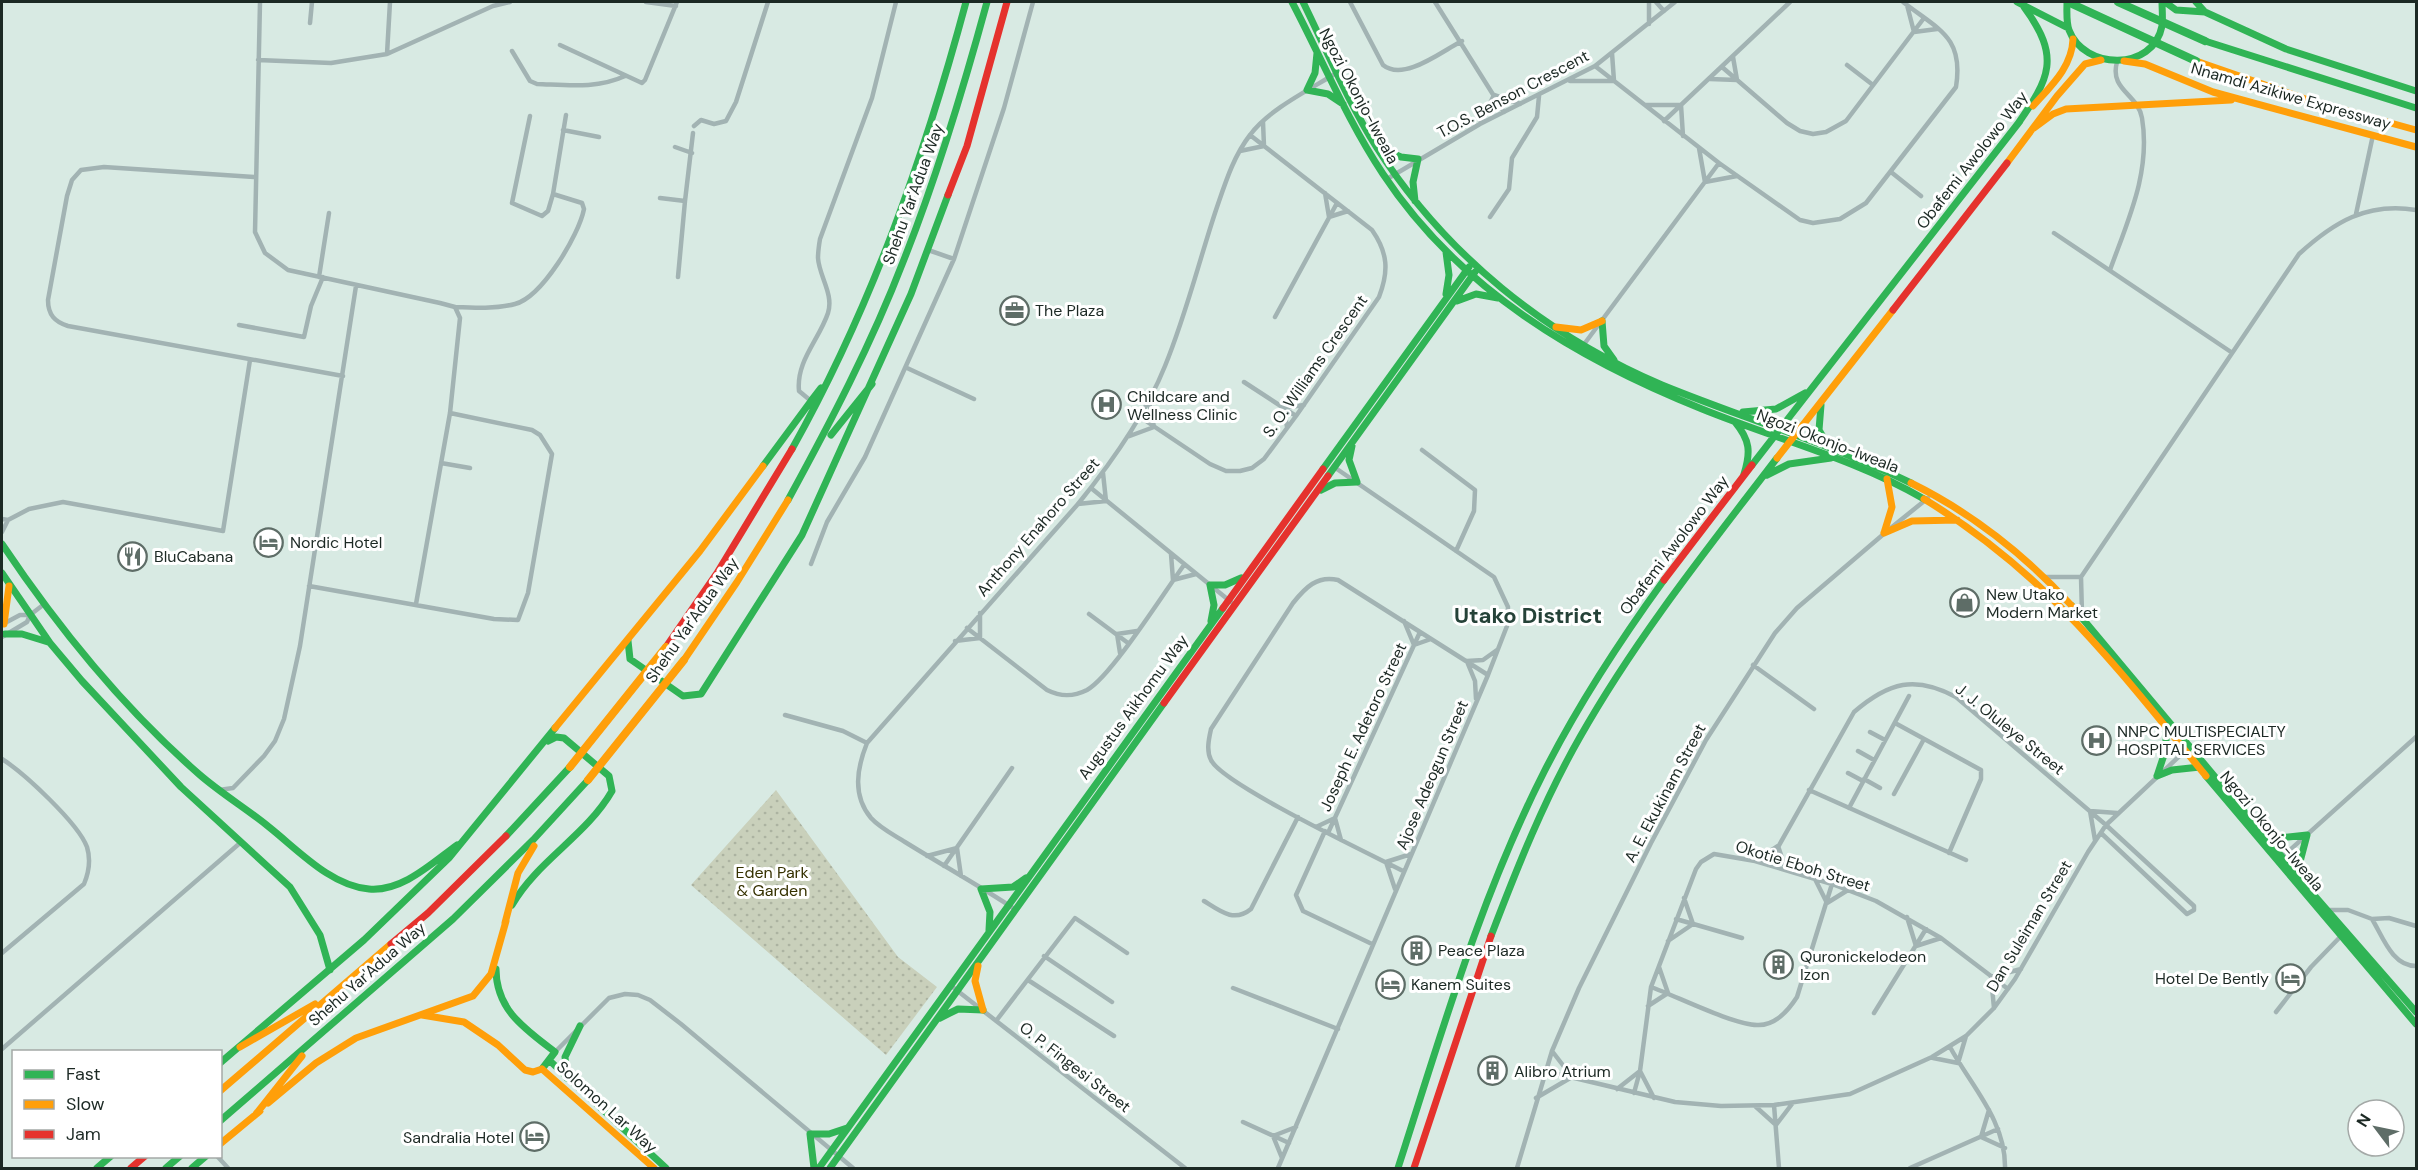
<svg xmlns="http://www.w3.org/2000/svg" width="2418" height="1170" viewBox="0 0 2418 1170" font-family="'DM Sans',sans-serif">
<defs>
<pattern id="park-dots" width="8" height="8" patternUnits="userSpaceOnUse" patternTransform="scale(1.5)"><rect width="8" height="8" fill="#c9d0bb"/><path d="M2 2h.1M6 6h.1" fill="none" stroke="#acb3a1" stroke-width="1.8" stroke-linecap="round"/></pattern>
</defs>
<rect width="100%" height="100%" fill="#d8eae3"/>
<path fill="url(#park-dots)" d="M 776,790 L 898,957 L 937,987 L 886,1055 L 691,885 Z"/>
<g fill="none" stroke-linecap="round" stroke-linejoin="round">
<path stroke="#a2b3b3" stroke-width="4.5" d="M 260,2 L 255,232 L 265,253 L 288,270 L 440,303 L 455,307 L 460,318 L 450,413 L 416,604
M 646,2 L 676,6
M 1350,2 L 1383,65 C 1404,82 1442,51 1462,41
M 1435,2 L 1504,112
M 1649,2 L 1649,24
M 1656,2 L 1664,11
M 1907,5 L 1914,32 L 1937,29
M 310,23 L 312,2
M 560,45 L 642,83 L 645,80 L 677,2
M 512,51 L 530,81 L 537,84 C 567,85 597,89 625,76
M 387,54 L 390,2
M 258,60 L 331,63 L 387,54 L 493,6 L 510,2
M 1847,65 L 1873,85
M 1595,66 L 1719,163
M 1722,67 L 1787,123 L 1800,131 L 1813,134 L 1826,132 L 1846,121 L 1924,18
M 1710,79 L 1737,80 L 1733,57
M 1570,81 L 1614,81 L 1612,53
M 1645,105 L 1681,105 L 1683,136
M 530,116 L 512,203 L 542,216 L 548,211 L 553,194
M 1664,121 L 1790,2
M 1480,124 L 1494,95 L 1520,104
M 694,126 L 701,120 L 714,124 L 726,121 L 736,102 L 768,2
M 563,130 L 599,137
M 675,147 L 692,153
M 1699,148 L 1705,182 L 1737,176
M 1240,151 L 1264,146 L 1263,122
M 1891,172 L 1921,196
M 254,177 L 104,167 L 81,170 L 72,180 L 67,196 L 48,300 C 48,315 55,322 68,326 L 343,376
M 1387,179 L 1480,124 L 1595,66 L 1675,2
M 1325,193 L 1329,217 L 1348,211
M 660,198 L 685,201 L 693,133
M 2356,214 L 2373,135
M 1490,217 L 1509,189 L 1512,158 L 1537,117 L 1539,96
M 2054,233 L 2231,352
M 928,250 L 954,259
M 2110,270 C 2128,220 2151,172 2142,118 C 2138,94 2109,90 2117,62
M 319,277 L 329,213
M 678,277 L 685,201
M 455,307 C 475,308 496,309 515,304 C 542,297 579,235 584,209 L 582,203 L 553,194 L 566,115
M 1275,317 L 1337,203
M 239,325 L 304,337 L 311,306 L 323,277
M 1582,347 L 1719,163 L 1800,220 L 1813,223 L 1840,219 L 1866,203 L 1956,87 C 1964,37 1939,30 1903,2
M 907,368 L 974,399
M 1244,382 L 1296,416
M 811,401 L 799,391 C 796,361 819,340 828,313 C 834,294 819,276 818,258 C 818,252 819,245 820,239 L 872,98 L 896,2
M 1140,417 L 1210,464 L 1226,471 L 1240,471 L 1252,468 L 1264,459 L 1296,416 L 1379,297 C 1389,271 1388,253 1372,230 L 1250,135
M 1287,427 L 1284,408 L 1304,405
M 1127,437 L 1154,427 L 1149,402
M 1422,450 L 1475,490 L 1474,511 L 1456,551
M 441,463 L 470,468
M 1091,488 L 1231,602
M 1078,504 L 1106,501 L 1103,473
M 2,519 L 8,520 L 29,509 L 63,502 L 223,531 L 250,360
M 1892,527 L 1928,498
M 2,532 L 8,520
M 1171,554 L 1173,580 L 1196,574
M 811,564 L 827,522 L 865,457 L 954,259 L 1004,108 L 1033,2
M 2045,577 L 2081,577
M 309,586 L 494,619 L 518,620 L 528,593 L 552,454 L 540,435 L 532,430 L 450,413
M 1089,614 L 1128,643
M 2082,614 L 2081,577 L 2299,254 C 2334,222 2367,202 2416,210
M 1404,621 L 1414,645 L 1431,639
M 5,623 L 20,615 L 30,615
M 967,628 L 1047,690 C 1061,697 1073,697 1087,690 C 1111,677 1165,591 1184,565
M 2,637 L 27,622 L 30,615 L 43,605
M 955,641 L 980,638 L 980,613
M 1120,653 L 1117,634 L 1137,631
M 1467,661 L 1483,660 L 1497,650
M 1468,664 L 1475,681 L 1476,699
M 1753,665 L 1814,709
M 785,715 L 843,731 L 867,743
M 1895,723 L 1981,770 L 1981,779 L 1949,853
M 1870,732 L 1885,740
M 1858,751 L 1874,760
M 2,759 C 24,773 78,823 87,847 C 91,860 89,872 84,884 L 2,953
M 1848,773 L 1863,781
M 1864,779 L 1880,788
M 219,790 L 233,788 L 264,756 L 275,741 L 284,719 L 300,646 L 356,286
M 1809,790 L 1966,860
M 1894,794 L 1924,739
M 1849,808 L 1909,696
M 1316,827 L 1335,818 L 1341,840
M 1325,831 L 1296,895 L 1303,911 L 1372,944
M 1328,833 L 1420,632
M 2095,840 L 2090,811 L 2117,813
M 927,856 L 957,848 L 961,876
M 2282,857 L 2416,737
M 1755,861 L 1778,846 L 1786,870
M 1768,865 L 1854,712 C 1889,682 1915,675 1956,697 L 2106,825 L 2194,906 L 2194,910 L 2187,914 L 2101,833
M 944,866 L 1012,768
M 1403,871 C 1372,855 1222,784 1211,760 C 1206,751 1209,738 1211,729 L 1293,603 C 1305,588 1317,575 1338,580 L 1488,675
M 1815,879 L 1827,903 L 1848,890
M 1395,889 L 1386,862 L 1411,854
M 1204,901 C 1220,911 1234,923 1251,909 L 1298,817
M 1016,910 C 980,886 942,865 905,842 C 894,835 880,828 871,818 C 852,795 857,768 867,743 L 1078,504 C 1112,462 1145,416 1165,366 C 1186,315 1199,261 1216,210 C 1225,184 1233,157 1250,135 C 1269,109 1311,89 1338,72
M 2326,910 L 2348,910 L 2372,919 L 2389,918 L 2416,926
M 1907,917 L 1916,946 L 1941,938
M 1676,919 L 1742,938
M 2372,919 C 2383,937 2392,966 2416,966
M 1668,941 L 1693,924 L 1684,898
M 1044,956 L 1112,1002
M 1028,980 L 1114,1036
M 950,985 L 1185,1168
M 1651,987 C 1676,996 1734,1025 1757,1025 C 1775,1026 1788,1011 1797,997 L 1832,884
M 1233,988 L 1338,1029
M 1648,1006 L 1668,993 L 1659,967
M 1994,1008 L 1991,977 L 2021,969
M 2276,1012 L 2311,967 L 2342,935
M 1874,1013 L 1926,929
M 996,1021 L 1075,918 L 1127,953
M 1950,1047 C 1971,1086 2006,1121 2005,1168
M 2,1049 L 240,843
M 555,1052 L 609,998 L 625,994 L 638,995 L 650,1000 L 681,1024 L 853,1168
M 1933,1058 L 1958,1063 L 1966,1036
M 1545,1071 L 1675,1102 L 1721,1106 L 1774,1105 L 1850,1094 L 1932,1057 L 1966,1036 L 1994,1008 L 2015,979 L 2088,852 L 2106,825 L 2187,749
M 1617,1089 L 1640,1071 L 1654,1098
M 1634,1093 L 1640,1071 L 1651,987 L 1696,869 L 1701,862 L 1714,854 L 1755,861 L 1832,884 L 1876,901 L 1941,938 L 2008,989
M 1536,1098 L 1572,1077 L 1552,1051
M 1774,1105 L 1779,1168
M 1755,1106 L 1776,1125 L 1792,1104
M 1989,1110 L 1981,1137 L 2005,1148
M 1243,1122 L 1289,1143
M 217,1156 L 228,1168
M 1282,1158 L 1273,1136 L 1296,1127
M 1278,1168 L 1488,675 L 1507,626 L 1508,607 L 1494,577 L 1334,467
M 1517,1168 L 1552,1051 L 1579,988 L 1651,843 L 1706,740 L 1775,633 L 1797,608 L 1886,532
M 1910,1168 L 1998,1129"/>
<path stroke="#30b455" stroke-width="7" d="M 1292,2 C 1322,59 1347,120 1383,174 C 1459,289 1577,359 1702,409 C 1776,439 1855,459 1924,499
M 1303,2 C 1327,51 1348,102 1377,148 C 1446,255 1545,335 1662,385 C 1745,419 1831,444 1911,483
M 2017,2 L 2068,28
M 2067,2 C 2067,11 2066,22 2069,30 C 2084,70 2153,72 2162,26 C 2163,18 2162,9 2162,2
M 2165,2 L 2176,10 L 2205,12 L 2286,49 L 2416,91
M 2196,2 L 2205,12
M 2205,41 L 2416,108
M 1317,53 L 1315,73 L 1307,90 L 1328,94 L 1343,104
M 2017,125 C 2050,78 2061,57 2024,7
M 1380,148 L 1401,157 L 1418,159 L 1413,182 L 1415,201
M 1446,252 L 1449,275 L 1446,294
M 1457,301 L 1476,294 L 1498,298
M 1602,321 L 1604,346 L 1614,360
M 811,401 L 821,388
M 1821,405 L 1819,430 L 1829,447
M 1743,412 L 1776,409 L 1805,393
M 1735,422 C 1750,440 1751,452 1744,474
M 831,435 L 872,384
M 792,449 C 871,308 924,158 966,2
M 1752,465 L 2020,121
M 763,466 L 811,401
M 1323,469 L 1469,267
M 1767,475 L 1789,464 L 1831,458
M 1328,476 L 1475,272
M 1321,490 L 1335,483 L 1357,482 L 1349,460 L 1352,446
M 788,500 C 830,423 871,345 903,262 C 937,177 963,90 987,2
M 2,544 C 59,629 123,708 200,775 C 222,794 247,809 269,827 C 298,850 331,886 369,889 C 402,892 432,863 457,845
M 2,573 L 50,643 L 82,681 L 181,787 L 290,887 L 320,935 L 330,970
M 2072,606 L 2313,894 L 2416,1012
M 1211,621 L 1214,605 L 1210,585 L 1225,585 L 1241,578
M 5,634 L 22,634 L 48,642
M 628,641 L 630,659 L 683,696 L 701,694 L 802,535 L 911,294 L 948,195
M 2157,776 L 2166,749 L 2166,726
M 2157,776 L 2172,770 L 2200,767
M 2206,776 L 2416,1024
M 506,836 L 570,767
M 2269,839 L 2307,835 L 2297,873
M 512,905 C 538,860 586,836 612,791 L 609,776 L 564,738 L 556,737 L 548,741
M 989,930 L 990,912 L 981,889 L 1013,887 L 1026,878
M 1491,936 C 1517,868 1544,800 1580,737 C 1636,638 1708,548 1777,458
M 496,969 C 496,1010 525,1029 555,1052 L 542,1069
M 940,1018 L 958,1009 L 983,1010
M 550,1061 L 666,1168
M 220,1063 L 364,940 L 449,858 L 555,728
M 567,1078 L 565,1057 L 580,1026
M 220,1121 L 453,919 L 533,840 L 588,780
M 97,1168 L 111,1156
M 166,1168 L 180,1156
M 192,1168 L 206,1156
M 814,1168 L 810,1134 L 829,1134 L 847,1128
M 819,1168 L 1223,608
M 830,1168 L 1164,703
M 1398,1168 C 1441,1035 1480,898 1544,772 C 1578,705 1619,642 1664,580"/>
<path stroke="#ff9f0a" stroke-width="7" d="M 2124,61 L 2145,64 L 2213,92 L 2416,147
M 2196,61 L 2311,101 L 2416,130
M 2033,106 C 2051,86 2072,67 2073,39
M 2034,128 L 2053,114 L 2066,109 L 2231,100
M 2007,163 L 2057,96 L 2085,64 L 2101,60
M 1556,327 L 1581,330 L 1602,321
M 1777,458 L 1893,310
M 1911,483 C 1972,513 2026,556 2072,606
M 1924,499 C 2047,573 2117,668 2206,776
M 1884,533 L 1912,521 L 1957,520
M 1884,533 L 1892,507 L 1887,479
M 4,624 L 9,586
M 684,660 L 737,582 L 788,500
M 555,728 L 700,551 L 763,466
M 505,923 L 518,873 L 534,846
M 978,966 L 975,981 L 983,1010
M 422,1015 L 464,1022 L 498,1045 L 525,1070 L 533,1072 L 542,1069
M 240,1047 L 315,1004
M 542,1069 L 654,1168
M 220,1091 L 391,944
M 268,1103 L 316,1063 L 356,1038 L 473,996 L 491,974 L 506,921
M 256,1114 L 302,1056
M 220,1144 L 260,1111"/>
<path stroke="#e5322d" stroke-width="7" d="M 948,195 L 967,146 L 1007,2
M 1893,310 L 2007,163
M 1664,580 L 1752,465
M 1223,608 L 1323,469
M 666,647 L 717,573 L 792,449
M 1164,703 L 1328,476
M 391,944 L 428,913 L 506,836
M 131,1168 L 145,1156
M 1414,1168 L 1491,936"/>
<path stroke="#30b455" stroke-width="8" d="M 2068,2 L 2196,61
M 2118,2 L 2205,41"/>
<path stroke="#ff9f0a" stroke-width="8" d="M 570,767 L 666,647
M 588,780 L 684,660"/>
</g>
<defs>
<symbol id="office-ring" viewBox="-11 -11 22 22"><circle r="9.5" fill="#fff" stroke="#5e6d67" stroke-width="1.5"/><path d="M-6-3h4V-5.5h4V-3h4V5H-6ZM-1-4.5V-3h2v-1.5ZM-6 0V1H6V0Z" fill="#5e6d67"/></symbol>
<symbol id="hospital-ring" viewBox="-11 -11 22 22"><circle r="9.5" fill="#fff" stroke="#5e6d67" stroke-width="1.5"/><path d="M-5-5h3v3.5h4V-5h3V5h-3V1.5h-4V5h-3Z" fill="#5e6d67"/></symbol>
<symbol id="hotel-ring" viewBox="-11 -11 22 22"><circle r="9.5" fill="#fff" stroke="#5e6d67" stroke-width="1.5"/><path d="M-6-4.5h1.5V1H6V5H4.5V3h-9V5H-6ZM-4 0a1.8 1.8 0 1 1 3.6 0ZM.5 0V-2.5h3Q6-2.5 6 0Z" fill="#5e6d67"/></symbol>
<symbol id="restaurant-ring" viewBox="-11 -11 22 22"><circle r="9.5" fill="#fff" stroke="#5e6d67" stroke-width="1.5"/><path d="M-5-6h1v4h1v-4h1v4h1v-4h1v5L-1.5 .5V6h-2V.5L-5-1ZM5-6V6H3V1.5H1.5Q1.5-4 5-6Z" fill="#5e6d67"/></symbol>
<symbol id="shop-ring" viewBox="-11 -11 22 22"><circle r="9.5" fill="#fff" stroke="#5e6d67" stroke-width="1.5"/><path d="M-5-2.5h2.3a2.7 3.5 0 0 1 5.4 0H5L5.5 6h-11ZM-1.5-2.5h3a1.5 2.3 0 0 0-3 0Z" fill="#5e6d67"/></symbol>
<symbol id="building-ring" viewBox="-11 -11 22 22"><circle r="9.5" fill="#fff" stroke="#5e6d67" stroke-width="1.5"/><path d="M-4-6H4V6H1V3H-1V6H-4ZM-2.5-4.3h1.7v1.8h-1.7ZM.8-4.3h1.7v1.8H.8ZM-2.5-1h1.7V.8h-1.7ZM.8-1h1.7V.8H.8Z" fill="#5e6d67"/></symbol>
</defs>
<g fill-rule="evenodd">
<use href="#office-ring" x="998" y="294" width="33" height="33"/>
<use href="#hospital-ring" x="1090" y="388" width="33" height="33"/>
<use href="#hotel-ring" x="252" y="526" width="33" height="33"/>
<use href="#restaurant-ring" x="116" y="540" width="33" height="33"/>
<use href="#shop-ring" x="1948" y="586" width="33" height="33"/>
<use href="#hospital-ring" x="2080" y="724" width="33" height="33"/>
<use href="#building-ring" x="1400" y="934" width="33" height="33"/>
<use href="#building-ring" x="1762" y="948" width="33" height="33"/>
<use href="#hotel-ring" x="2274" y="962" width="33" height="33"/>
<use href="#hotel-ring" x="1374" y="968" width="33" height="33"/>
<use href="#building-ring" x="1476" y="1054" width="33" height="33"/>
<use href="#hotel-ring" x="518" y="1120" width="33" height="33"/>
</g>
<g text-anchor="middle" dominant-baseline="central" stroke-width="6" stroke-linejoin="round" paint-order="stroke">
<g font-size="16" fill="#1c2924" stroke="#fff">
<text transform="translate(1513 94) rotate(-28)">T.O.S. Benson Crescent</text>
<text transform="translate(1359 96) rotate(62)">Ngozi Okonjo-Iweala</text>
<text transform="translate(2291 96) rotate(16)">Nnamdi Azikiwe Expressway</text>
<text transform="translate(1972 160) rotate(-52)">Obafemi Awolowo Way</text>
<text transform="translate(913 194) rotate(-70)">Shehu Yar'Adua Way</text>
<text transform="translate(1315 366) rotate(-55)">S. O. Williams Crescent</text>
<text transform="translate(1828 441) rotate(21)">Ngozi Okonjo-Iweala</text>
<text transform="translate(1038 527) rotate(-49)">Anthony Enahoro Street</text>
<text transform="translate(1674 545) rotate(-53)">Obafemi Awolowo Way</text>
<text transform="translate(692 620) rotate(-55)">Shehu Yar'Adua Way</text>
<text transform="translate(1133 707) rotate(-54)">Augustus Aikhomu Way</text>
<text transform="translate(1363 727) rotate(-65)">Joseph E. Adetoro Street</text>
<text transform="translate(2010 729) rotate(39)">J. J. Oluleye Street</text>
<text transform="translate(1432 775) rotate(-67)">Ajose Adeogun Street</text>
<text transform="translate(1665 793) rotate(-62)">A. E. Ekukinam Street</text>
<text transform="translate(2272 831) rotate(50)">Ngozi Okonjo-Iweala</text>
<text transform="translate(1803 866) rotate(17)">Okotie Eboh Street</text>
<text transform="translate(2029 926) rotate(-59)">Dan Suleiman Street</text>
<text transform="translate(367 974) rotate(-41)">Shehu Yar'Adua Way</text>
<text transform="translate(1075 1067) rotate(38)">O. P. Fingesi Street</text>
<text transform="translate(607 1107) rotate(42)">Solomon Lar Way</text>
</g>
<g font-size="16" fill="#1c2924" stroke="#fff" text-anchor="start">
<text x="1035" y="310">The Plaza</text>
<text x="1127" y="396">Childcare and<tspan x="1127" dy="18">Wellness Clinic</tspan></text>
<text x="290" y="542">Nordic Hotel</text>
<text x="154" y="556">BluCabana</text>
<text x="1986" y="594">New Utako<tspan x="1986" dy="18">Modern Market</tspan></text>
<text x="2117" y="731">NNPC MULTISPECIALTY<tspan x="2117" dy="18">HOSPITAL SERVICES</tspan></text>
<text x="1438" y="950">Peace Plaza</text>
<text x="1800" y="956">Quronickelodeon<tspan x="1800" dy="18">Izon</tspan></text>
<text x="2269" y="978" text-anchor="end">Hotel De Bently</text>
<text x="1411" y="984">Kanem Suites</text>
<text x="1514" y="1071">Alibro Atrium</text>
<text x="514" y="1137" text-anchor="end">Sandralia Hotel</text>
</g>
<g font-size="16" fill="#353100" stroke="#fff">
<text x="772" y="872">Eden Park<tspan x="772" dy="18">&amp; Garden</tspan></text>
</g>
<g font-size="22" font-weight="bold" fill="#254238" stroke="#fff">
<text x="1528" y="615">Utako District</text>
</g>
</g>
<rect width="2418" height="1170" fill="none" stroke="#1c2924" stroke-width="6"/>
<rect x="12" y="1050" width="210" height="108" fill="#ffffff" stroke="#a4a9a7" stroke-width="1.5"/>
<rect x="24" y="1070" width="30" height="9" fill="#30b455" stroke="#a4a9a7" stroke-width="1.5"/>
<text x="66" y="1080" font-size="18" fill="#1c2924">Fast</text>
<rect x="24" y="1100" width="30" height="9" fill="#ff9f0a" stroke="#a4a9a7" stroke-width="1.5"/>
<text x="66" y="1110" font-size="18" fill="#1c2924">Slow</text>
<rect x="24" y="1130" width="30" height="9" fill="#e5322d" stroke="#a4a9a7" stroke-width="1.5"/>
<text x="66" y="1140" font-size="18" fill="#1c2924">Jam</text>
<g transform="translate(2376 1128) rotate(302)"><circle r="28" fill="#ffffff" stroke="#a4a9a7" stroke-width="1.5"/>
<path d="M0-4.5L10 22L0 15L-10 22Z" fill="#5e6d67"/>
<text y="-9" font-size="16" font-weight="bold" text-anchor="middle" fill="#1c2924">N</text>
</g>
</svg>
